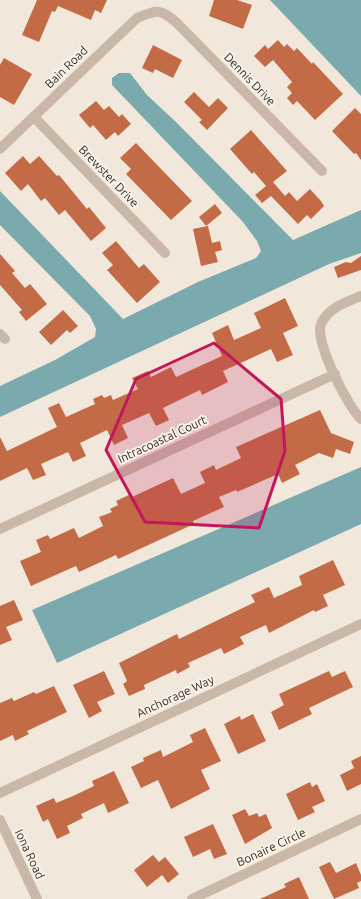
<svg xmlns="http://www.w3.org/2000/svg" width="361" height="899" viewBox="0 0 361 899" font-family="Ubuntu,sans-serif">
<rect width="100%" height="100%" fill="#f1e8db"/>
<path fill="#7aa9ae" d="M 270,0 L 361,0 L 361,96 Z
M 119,73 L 130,73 L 147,95 L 177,123 L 293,240 L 361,210 L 361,253 L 329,264 L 0,417 L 0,386 L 55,360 L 95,337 L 96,329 L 90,316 L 0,225 L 0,191 L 123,319 L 198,282 L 256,258 L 261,251 L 257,241 L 243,222 L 112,85 L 112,78 Z
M 361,467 L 361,524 L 57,663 L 32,610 Z"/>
<path fill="#c36b47" d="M 37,0 L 107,0 L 101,13 L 95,10 L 91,20 L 58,6 L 55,12 L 52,11 L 39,42 L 22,35 Z
M 214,0 L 237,0 L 252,5 L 243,29 L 209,16 Z
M 278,40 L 284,47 L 287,44 L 294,51 L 297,48 L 312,64 L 313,62 L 343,94 L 315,120 L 297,101 L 293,105 L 287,98 L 292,93 L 287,87 L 292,82 L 273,60 L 265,67 L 254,56 L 265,45 L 268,49 Z
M 153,45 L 182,60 L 173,78 L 155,69 L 153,73 L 142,68 Z
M 4,58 L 32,74 L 14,105 L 0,97 L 0,65 Z
M 194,92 L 209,107 L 218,98 L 228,108 L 207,130 L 199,122 L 202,120 L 184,102 Z
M 96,101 L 104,110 L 109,106 L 119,117 L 122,114 L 131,124 L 118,136 L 115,132 L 106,140 L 93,125 L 90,128 L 79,115 Z
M 355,108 L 361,114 L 361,160 L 356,153 L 354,154 L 332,131 Z
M 251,130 L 287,171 L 273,182 L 285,196 L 289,192 L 297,201 L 310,189 L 321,201 L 324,206 L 311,219 L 307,215 L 298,224 L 271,196 L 262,203 L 255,195 L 266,186 L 254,172 L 252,174 L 230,149 Z
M 136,143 L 192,201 L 171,220 L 126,174 L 131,169 L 120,158 Z
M 23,156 L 30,164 L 39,156 L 57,176 L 59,175 L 87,209 L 89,207 L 106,228 L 91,241 L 65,210 L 59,215 L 45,198 L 41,201 L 28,184 L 21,191 L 5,173 Z
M 215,204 L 222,213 L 206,226 L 199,217 Z
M 208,226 L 212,243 L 220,241 L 222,250 L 215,252 L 218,262 L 201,266 L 193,229 Z
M 116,241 L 139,268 L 144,264 L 160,282 L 137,303 L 107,270 L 113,265 L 102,253 Z
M 0,254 L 15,271 L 12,273 L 25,288 L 30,284 L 47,304 L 26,321 L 19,312 L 22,310 L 0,285 Z
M 361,256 L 361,270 L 338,278 L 334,267 L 346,262 L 351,263 Z
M 285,298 L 298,326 L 283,333 L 293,355 L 277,362 L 271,349 L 223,371 L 228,382 L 202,395 L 200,390 L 163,408 L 169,420 L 156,426 L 149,413 L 122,425 L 128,438 L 114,445 L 107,430 L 80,443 L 86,456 L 73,462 L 68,452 L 41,464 L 46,475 L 33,480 L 27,468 L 0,481 L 0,437 L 7,451 L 57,427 L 48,408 L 59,403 L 66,417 L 95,404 L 93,399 L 102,395 L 104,398 L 111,395 L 113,400 L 138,389 L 132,378 L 148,371 L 151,377 L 171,367 L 176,377 L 222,356 L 212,333 L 228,325 L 234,340 L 261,328 L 254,313 Z
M 63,310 L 78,326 L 70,333 L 67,330 L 51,345 L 39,332 Z
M 320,410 L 331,433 L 354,442 L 350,454 L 336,449 L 333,458 L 319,453 L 295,465 L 300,474 L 282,483 L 278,474 L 237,492 L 236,490 L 219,497 L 224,507 L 193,521 L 194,524 L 118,559 L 116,555 L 79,572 L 76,566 L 31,586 L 20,561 L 41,552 L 36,540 L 48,535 L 50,539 L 74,528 L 79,538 L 103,526 L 99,517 L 112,512 L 110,509 L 118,505 L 116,501 L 131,494 L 132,497 L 173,478 L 181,494 L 205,483 L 200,472 L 214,465 L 216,470 L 241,458 L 236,447 Z
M 333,560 L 345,585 L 323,595 L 328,606 L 315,612 L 314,610 L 269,633 L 266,625 L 240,637 L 244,644 L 224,654 L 221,648 L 188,663 L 190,667 L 177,674 L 176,670 L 144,685 L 145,689 L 129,696 L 123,684 L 127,681 L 119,663 L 177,634 L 179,639 L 255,602 L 251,595 L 269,587 L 274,598 L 302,585 L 299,576 Z
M 14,600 L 23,620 L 6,627 L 12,640 L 0,645 L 0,606 Z
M 104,671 L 115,694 L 97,702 L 102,711 L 89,718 L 73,685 Z
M 329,671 L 332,677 L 345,671 L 353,687 L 309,708 L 312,714 L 279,730 L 271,712 L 284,705 L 279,694 Z
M 54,686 L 67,712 L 27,731 L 29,734 L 15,741 L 13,735 L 0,741 L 0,703 L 12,698 L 14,701 L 34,692 L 36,694 Z
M 253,714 L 266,741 L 238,754 L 224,724 L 240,716 L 241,720 Z
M 205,728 L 221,761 L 201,770 L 210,789 L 171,809 L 158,780 L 141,788 L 131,767 L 144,761 L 143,758 L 161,750 L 163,757 L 193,742 L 190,735 Z
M 361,756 L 361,784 L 347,791 L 340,775 L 354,768 L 351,761 Z
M 114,771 L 129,803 L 108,813 L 104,803 L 81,814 L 83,818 L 67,826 L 70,833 L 57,839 L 48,819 L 43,822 L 36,806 L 54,798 L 56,803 L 73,796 L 94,786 L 92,781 Z
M 310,782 L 312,787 L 317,784 L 325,801 L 312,807 L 315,812 L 298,820 L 286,794 Z
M 245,809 L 249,816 L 257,813 L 259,817 L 266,814 L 272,828 L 245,844 L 232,815 Z
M 213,824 L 227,854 L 214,859 L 210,849 L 193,857 L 184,837 Z
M 153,855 L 159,862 L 165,857 L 179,874 L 168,883 L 162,875 L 147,887 L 134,870 Z
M 330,862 L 336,873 L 356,863 L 361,875 L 361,881 L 357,883 L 359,888 L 334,899 L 319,867 Z
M 299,877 L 309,899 L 260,899 L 286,887 L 284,884 Z"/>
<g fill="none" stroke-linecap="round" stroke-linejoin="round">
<path stroke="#c9b8a7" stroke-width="10" d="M 34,117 L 165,253
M 0,149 L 137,18 C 157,10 160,8 177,23 L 322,171
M 361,296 C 346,302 328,308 321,324 C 314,341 348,407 361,419
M 0,334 L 5,339
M 0,529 L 335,374
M 0,793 L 361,624
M 192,899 L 361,819"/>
<path stroke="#c9b8a7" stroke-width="10" d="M 0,820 L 37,899"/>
</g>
<path fill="#c2185b" fill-opacity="0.2" stroke="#c2185b" stroke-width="3" stroke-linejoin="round" d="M 214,343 L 281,399 L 285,451 L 259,528 L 145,522 L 106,450 L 136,379 Z"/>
<g text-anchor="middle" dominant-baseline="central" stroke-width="4" stroke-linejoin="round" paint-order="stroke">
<g font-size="12" fill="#362d28" stroke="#f9f2e7">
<text transform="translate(66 67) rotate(-44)">Bain Road</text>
<text transform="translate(250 79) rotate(46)">Dennis Drive</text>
<text transform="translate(109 176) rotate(46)">Brewster Drive</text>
<text transform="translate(162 439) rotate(-25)">Intracoastal Court</text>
<text transform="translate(175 696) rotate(-25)">Anchorage Way</text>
<text transform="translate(271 847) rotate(-25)">Bonaire Circle</text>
<text transform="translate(30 854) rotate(65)">Iona Road</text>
</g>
</g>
</svg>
